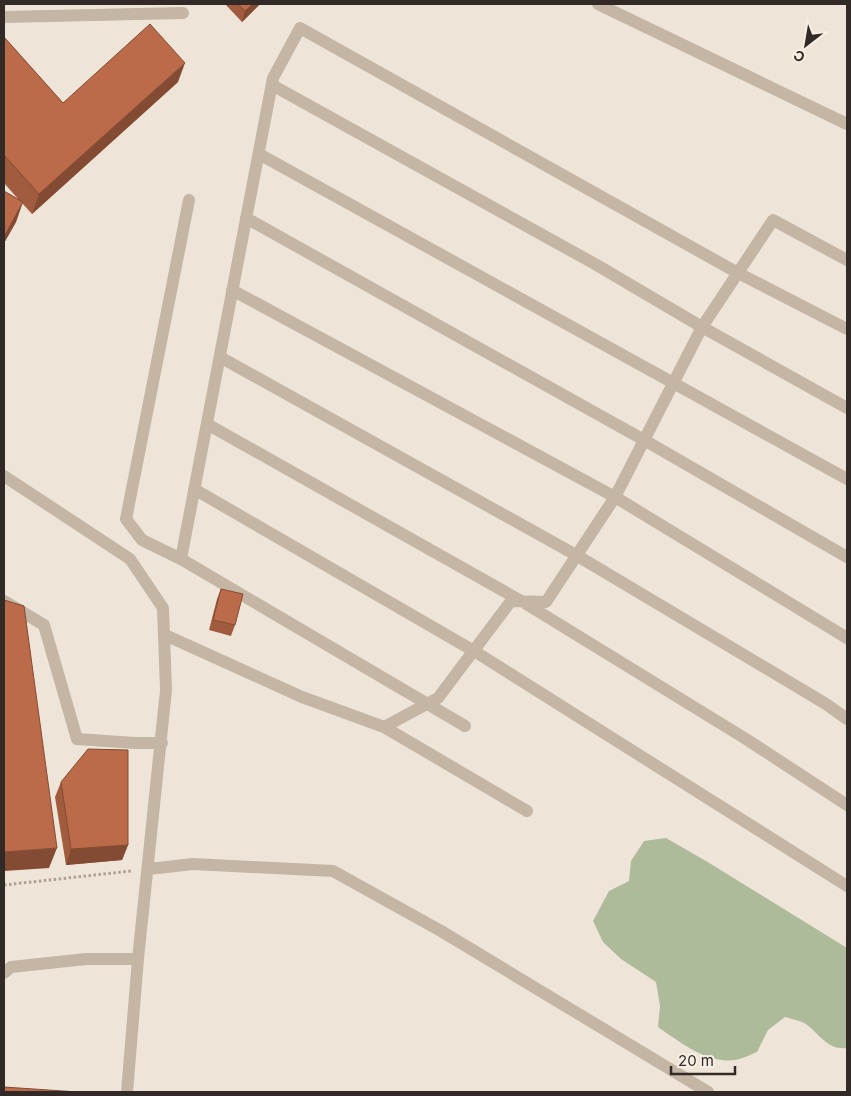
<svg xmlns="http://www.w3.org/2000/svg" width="851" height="1096" viewBox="0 0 851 1096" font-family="Inter,sans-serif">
<rect width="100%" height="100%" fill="#eee5d8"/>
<path fill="#aebb9a" d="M 666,838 L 706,861 L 847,948 L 847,1048 C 826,1051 817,1030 804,1023 C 798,1020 791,1019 785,1017 L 768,1030 L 757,1052 C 751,1054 743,1059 735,1060 C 707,1064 680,1042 658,1027 L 660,1006 L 656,982 L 621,959 L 603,942 L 593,921 L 609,891 L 629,881 L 631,861 L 644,841 Z"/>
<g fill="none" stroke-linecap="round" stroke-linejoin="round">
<path stroke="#b0a090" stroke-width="3" stroke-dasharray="2.5 2.5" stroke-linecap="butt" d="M 4,885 L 131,871"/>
<path stroke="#c5b5a5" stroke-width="12" d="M 598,4 L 847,124
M 4,17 L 183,13
M 272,85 L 595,264 L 702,327 L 847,408
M 259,154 L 847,479
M 189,200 L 126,519 L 142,540 L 181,559 L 465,726
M 246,218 L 644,440 L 847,557
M 232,290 L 615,497 L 847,638
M 220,357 L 576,555 L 826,704 L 847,719
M 207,424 L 523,602 L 746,739 L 847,805
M 4,476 L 130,559 L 163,608 L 166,690 L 138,959 L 127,1092
M 194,489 L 474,651 L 847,886
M 181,559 L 273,78 L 300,28 L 738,273 L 847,329
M 4,601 L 44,625 L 77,739 L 135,743 L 162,743
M 165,635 L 302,697 L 384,727 L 438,698 L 511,601 L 546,602 L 615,497 L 702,327 L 773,220 L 847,260
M 384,727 L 527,811
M 149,869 L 193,864 L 333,871 L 441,931 L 708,1092
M 4,973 L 11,967 L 86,959 L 138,959"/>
</g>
<path fill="#a15c3f" d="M 226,4 L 260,4 L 242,22 L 226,5 Z
M 4,37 L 63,103 L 178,82 L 32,214 L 22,203 L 16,222 L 4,243 L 4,191 L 19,200 L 4,183 Z
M 221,589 L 235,625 L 231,636 L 209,630 L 217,599 Z
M 61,782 L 128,845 L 122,860 L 66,865 L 55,797 Z"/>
<path fill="#834b33" d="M 253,4 L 260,4 L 242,22 L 245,11 Z
M 185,63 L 178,82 L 32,214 L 39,194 Z
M 23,202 L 16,222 L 4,243 L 4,237 Z
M 128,845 L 122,860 L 66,865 L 71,849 Z
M 57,848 L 49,868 L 4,871 L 4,852 Z"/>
<path fill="#bb6b49" stroke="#834b33" d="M 238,4 L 253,4 L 245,11 Z
M 150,24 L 185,63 L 39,194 L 4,155 L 4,37 L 63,103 Z
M 4,191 L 23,202 L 4,237 Z
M 221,589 L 243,594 L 235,625 L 213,620 Z
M 4,600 L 24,606 L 57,848 L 4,852 Z
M 88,749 L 128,750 L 128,845 L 71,849 L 61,782 Z
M 4,1087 L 78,1092 L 4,1092 Z"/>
<rect width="851" height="1096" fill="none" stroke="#312a26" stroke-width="10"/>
<g transform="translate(806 45) rotate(211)" stroke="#f7efe3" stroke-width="4" paint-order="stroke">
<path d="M0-4L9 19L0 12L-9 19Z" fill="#312a26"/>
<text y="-8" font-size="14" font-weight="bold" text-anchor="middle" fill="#312a26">С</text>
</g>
<path d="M671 1066v8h64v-8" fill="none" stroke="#312a26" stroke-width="2.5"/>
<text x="678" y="1066" font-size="15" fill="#312a26" stroke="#f7efe3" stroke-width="4" paint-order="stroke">20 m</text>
</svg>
